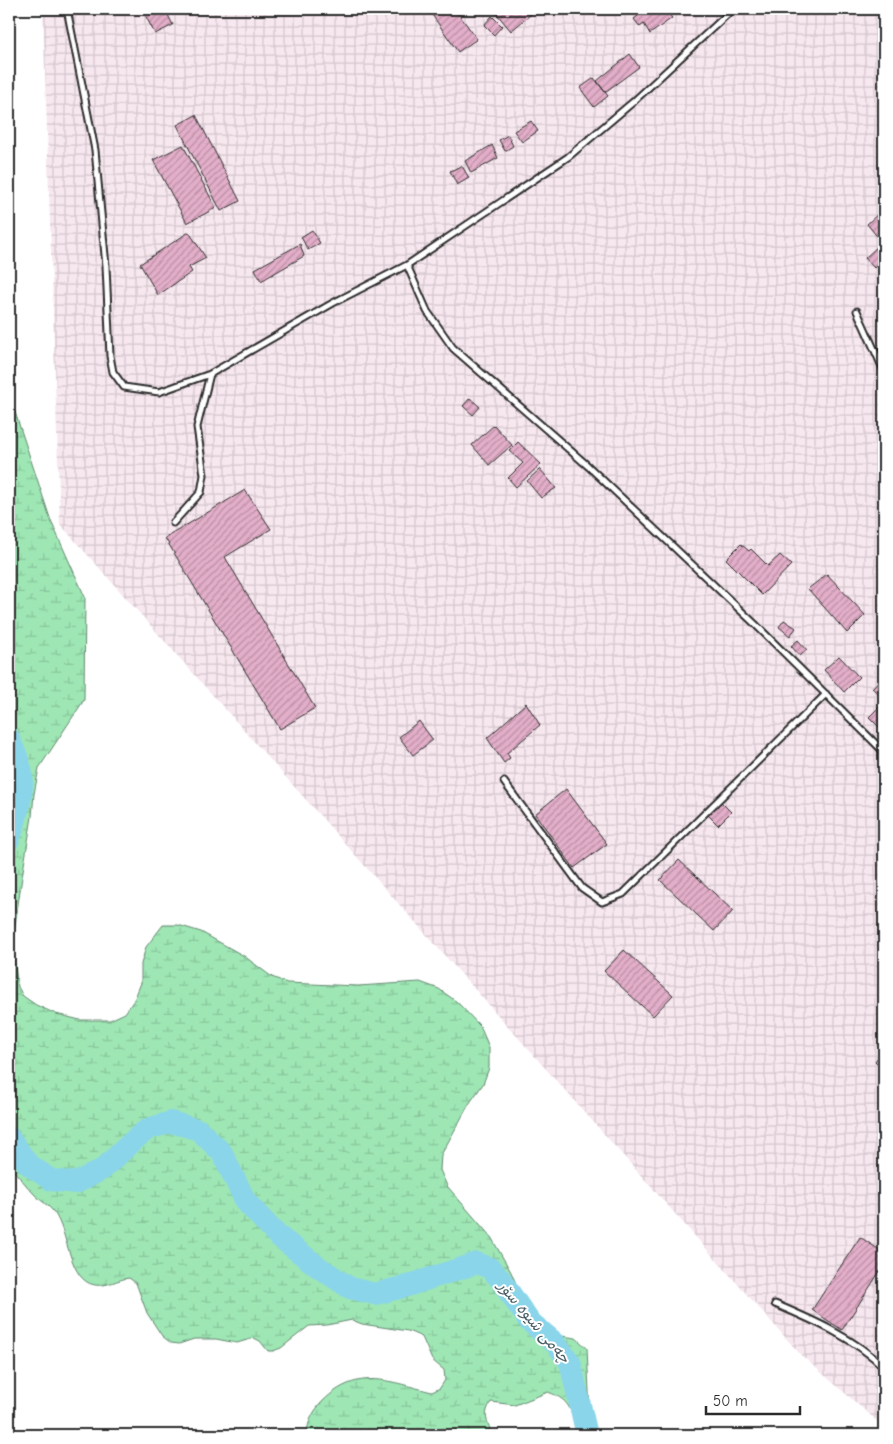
<svg xmlns="http://www.w3.org/2000/svg" width="893" height="1444" viewBox="0 0 893 1444" font-family="'Comic Neue','Playpen Sans Arabic',sans-serif">
<defs>
<pattern id="industrial-grid" width="8" height="8" patternUnits="userSpaceOnUse" patternTransform="scale(1.25)"><rect width="8" height="8" fill="#f7e7ef"/><path d="M0 4h8M4 0v8" fill="none" stroke="#d4c6cd"/></pattern>
<pattern id="wetland-marsh" width="20" height="14" patternUnits="userSpaceOnUse" patternTransform="scale(1.25)"><rect width="20" height="14" fill="#9ee6b4"/><path d="M1 5h8M5 5V1M11 12h8M15 12V8" fill="none" stroke="#88c59b"/></pattern>
<pattern id="building-hatch" width="6" height="6" patternUnits="userSpaceOnUse" patternTransform="scale(1.25)"><rect width="6" height="6" fill="#e3aec9"/><path d="M-1 1l2-2M0 6l6-6M5 7l2-2" fill="none" stroke="#b88ea3"/></pattern>
</defs>
<rect width="100%" height="100%" fill="#fff"/>
<filter id="ink" filterUnits="userSpaceOnUse"><feTurbulence type="fractalNoise" baseFrequency=".02" numOctaves="2"/><feDisplacementMap in="SourceGraphic" scale="10" xChannelSelector="R" yChannelSelector="G"/><feConvolveMatrix kernelMatrix="1 2 1 2 8 2 1 2 1" color-interpolation-filters="sRGB"/></filter>
<g filter="url(#ink)">
<path fill="url(#industrial-grid)" d="M 43,9 L 884,9 L 884,1427 L 801,1355 L 60,524 Z"/>
<path fill="url(#wetland-marsh)" stroke="#648870" d="M 9,399 L 13,406 L 51,521 L 85,597 L 84,700 L 39,768 L 34,794 L 32,817 L 22,877 L 14,932 L 13,952 L 18,987 L 23,996 L 36,1005 L 56,1014 L 80,1020 L 110,1020 L 125,1013 L 134,1000 L 141,983 L 141,964 L 146,947 L 163,925 L 178,925 L 201,932 L 244,956 L 272,977 L 287,983 L 358,986 L 420,982 L 439,989 L 457,1002 L 480,1026 L 489,1047 L 489,1068 L 483,1084 L 469,1104 L 441,1155 L 440,1170 L 447,1186 L 491,1237 L 511,1272 L 525,1304 L 535,1319 L 547,1329 L 562,1336 L 576,1338 L 587,1348 L 590,1413 L 597,1435 L 578,1435 C 571,1413 573,1401 548,1392 L 515,1405 L 491,1402 C 482,1416 488,1421 492,1435 L 307,1435 C 307,1422 314,1410 323,1401 C 359,1366 390,1382 432,1392 L 440,1388 L 445,1380 L 444,1370 L 432,1360 L 422,1337 L 408,1331 L 362,1324 L 352,1320 L 327,1325 L 309,1326 L 281,1348 L 273,1351 L 268,1351 L 260,1341 L 254,1338 L 237,1343 L 216,1339 L 194,1339 L 179,1344 L 171,1343 L 162,1336 L 147,1313 L 136,1283 L 129,1278 C 118,1279 107,1287 95,1285 C 68,1281 69,1231 53,1211 C 48,1205 41,1201 35,1195 C 26,1186 19,1175 9,1167 Z"/>
<g fill="none" stroke-linecap="round" stroke-linejoin="round">
<path stroke="#8ad5ea" stroke-width="22" d="M 9,738 C 13,750 21,762 22,775 C 24,792 15,824 9,840
M 9,1137 L 28,1164 L 51,1180 L 76,1183 L 103,1169 L 135,1139 L 148,1129 L 171,1122 L 199,1130 L 222,1153 L 246,1202 L 277,1235 L 317,1266 L 350,1288 L 375,1294 L 407,1286 L 477,1263 L 490,1268 L 501,1280 L 529,1321 L 555,1343 L 570,1362 L 587,1435"/>
</g>
<path fill="url(#building-hatch)" stroke="#2b2b2b" d="M 142,9 L 165,9 L 173,25 L 155,34 Z
M 428,9 L 455,9 L 477,39 L 458,52 Z
M 502,9 L 535,9 L 536,10 L 511,31 L 496,13 Z
M 632,9 L 665,9 L 672,18 L 650,34 L 644,24 L 640,27 L 634,19 L 638,16 Z
M 492,16 L 502,26 L 494,35 L 484,25 Z
M 630,54 L 639,67 L 605,92 L 597,81 Z
M 594,78 L 608,96 L 594,107 L 580,88 Z
M 196,115 L 240,201 L 221,211 L 177,125 Z
M 531,121 L 538,131 L 522,142 L 514,131 Z
M 508,135 L 513,146 L 505,151 L 499,140 Z
M 183,145 L 216,208 L 187,223 L 153,160 Z
M 492,145 L 498,158 L 471,173 L 465,161 Z
M 462,166 L 469,178 L 457,185 L 450,171 Z
M 879,213 L 884,220 L 884,245 L 867,224 Z
M 312,230 L 320,243 L 308,250 L 301,237 Z
M 189,232 L 206,258 L 189,267 L 192,272 L 158,295 L 140,264 Z
M 300,244 L 304,256 L 261,281 L 255,269 Z
M 878,246 L 884,252 L 884,259 L 874,268 L 865,258 Z
M 470,398 L 480,407 L 473,415 L 463,406 Z
M 494,425 L 512,445 L 489,465 L 472,445 Z
M 518,442 L 541,464 L 516,487 L 508,478 L 523,463 L 509,451 Z
M 540,469 L 556,488 L 541,498 L 527,481 Z
M 245,490 L 271,529 L 225,557 L 315,708 L 280,729 L 165,538 Z
M 741,544 L 749,551 L 751,549 L 768,566 L 780,555 L 791,565 L 762,595 L 726,559 Z
M 827,574 L 865,615 L 847,633 L 808,589 Z
M 784,620 L 796,628 L 790,636 L 779,627 Z
M 798,640 L 807,650 L 800,656 L 791,646 Z
M 839,656 L 859,677 L 844,692 L 824,670 Z
M 884,675 L 884,699 L 872,688 Z
M 884,702 L 884,732 L 869,717 Z
M 526,703 L 540,725 L 507,753 L 510,758 L 504,763 L 487,738 Z
M 419,721 L 433,740 L 413,755 L 399,737 Z
M 566,789 L 607,844 L 574,868 L 535,814 Z
M 721,802 L 731,812 L 718,825 L 708,815 Z
M 679,860 L 733,911 L 714,931 L 660,880 Z
M 624,950 L 673,995 L 653,1016 L 604,971 Z
M 884,1050 L 884,1070 L 875,1061 Z
M 860,1237 L 884,1253 L 884,1265 L 842,1330 L 812,1310 Z"/>
<g fill="none" stroke-linecap="round" stroke-linejoin="round">
<defs>
<path id="service" d="M 67,9 L 95,150 L 106,266 L 110,356 L 113,372 L 124,387 L 159,392 L 210,374 L 333,303 L 407,265 L 427,311 L 453,348 L 588,466 L 755,624 L 884,752
M 407,265 L 568,157 L 633,102 L 733,9
M 857,311 L 884,371
M 173,523 L 201,492 L 204,475 L 197,427 L 210,374
M 504,782 L 582,888 L 602,902 L 623,894 L 826,694
M 775,1304 C 813,1320 854,1338 884,1367"/>
</defs>
<use href="#service" stroke="#2b2b2b" stroke-width="9"/>
<use href="#service" stroke="#fff" stroke-width="5"/>
</g>
</g>
<g text-anchor="middle" dominant-baseline="central" stroke-width="4" stroke-linejoin="round" paint-order="stroke">
<g font-size="15" font-style="italic" fill="#485e64" stroke="#fff">
<text transform="translate(534 1322) rotate(50)">چەمی شیوە سۆر</text>
</g>
</g>
<rect width="893" height="1444" fill="none" stroke="#fff" stroke-width="30"/>
<rect x="15" y="15" width="863" height="1414" fill="none" stroke="#2b2b2b" stroke-width="2" filter="url(#ink)"/>
<path d="M706 1406v8h94v-8" fill="none" stroke="#2b2b2b" stroke-width="2.5"/>
<text x="713" y="1406" font-size="15" fill="#2b2b2b" stroke="#ffffff" stroke-width="4" paint-order="stroke">50 m</text>
</svg>
